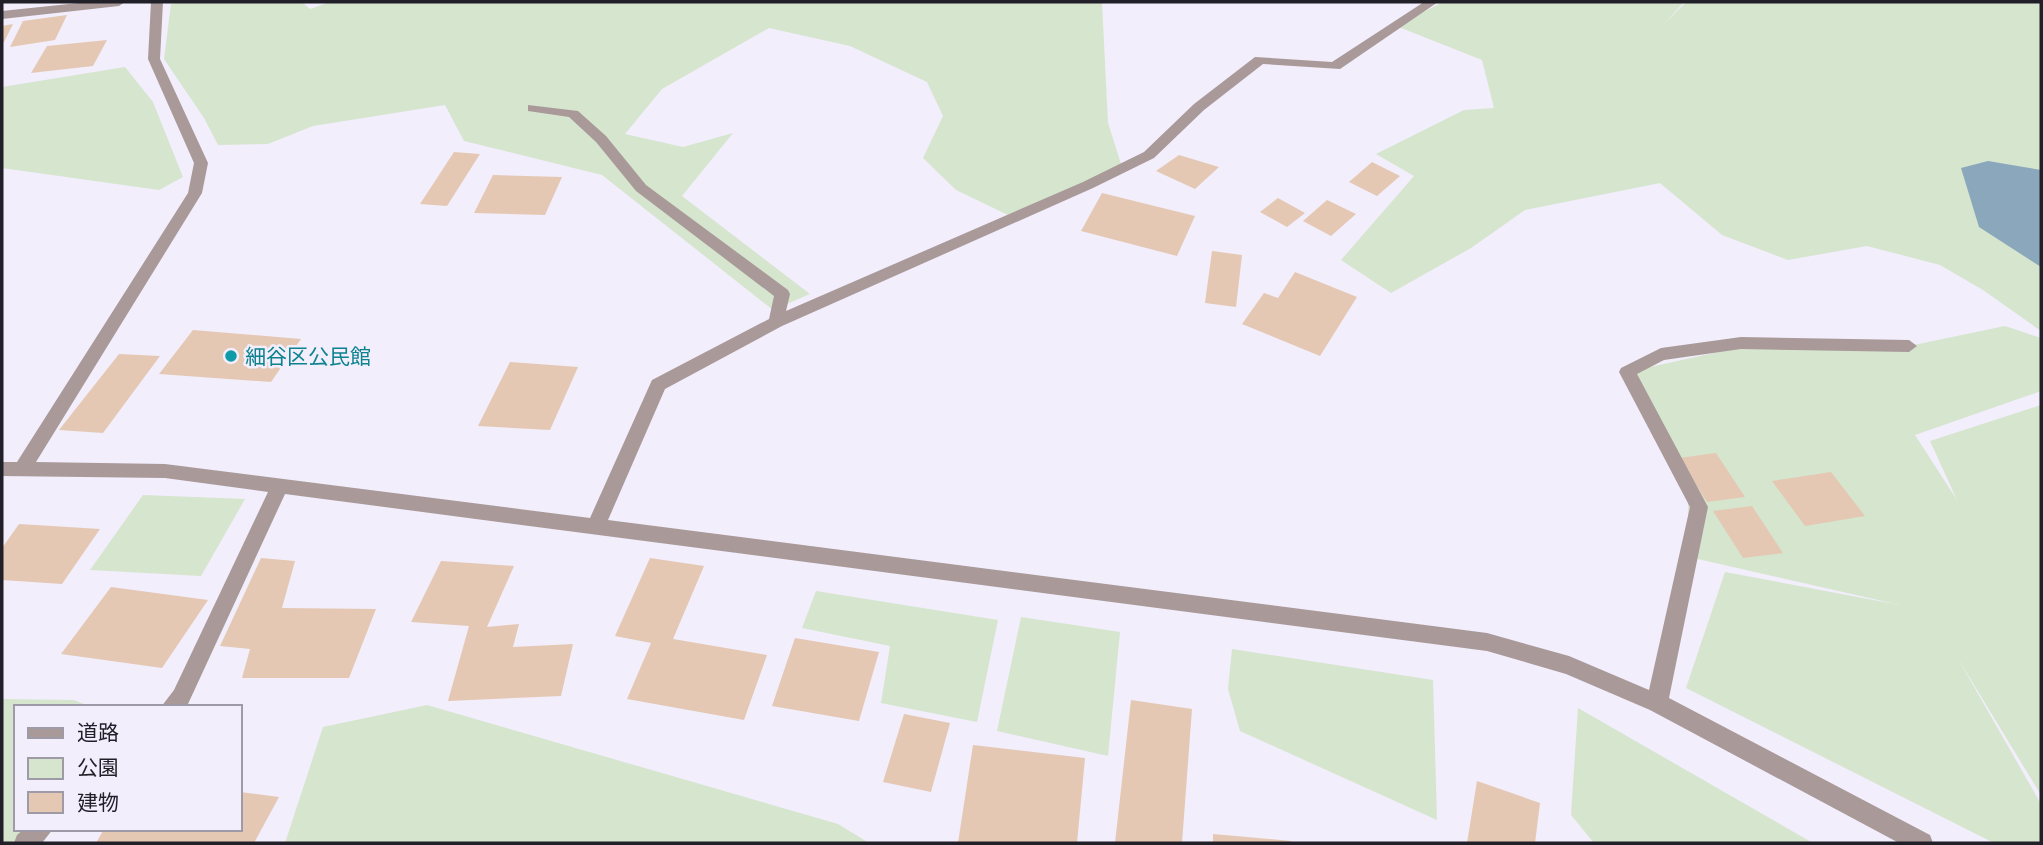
<svg xmlns="http://www.w3.org/2000/svg" width="2043" height="845" viewBox="0 0 2043 845" font-family="Montserrat,'Noto Sans JP',sans-serif">
<rect width="100%" height="100%" fill="#f2eefc"/>
<path fill="#d6e5ce" d="M 181,2 L 302,2 L 310,9 L 330,2 L 1102,2 L 1108,123 L 1121,164 L 1095,182 L 1008,215 L 956,190 L 923,158 L 943,116 L 927,82 L 850,46 L 769,28 L 662,89 L 625,134 L 683,147 L 733,133 L 682,196 L 810,294 L 773,310 L 602,175 L 464,141 L 445,105 L 313,126 L 268,144 L 218,145 L 204,118 L 164,59 L 171,4 Z
M 1443,2 L 1684,2 L 1664,24 L 1686,2 L 2041,2 L 2041,331 L 1983,290 L 1940,265 L 1867,246 L 1788,260 L 1722,235 L 1660,183 L 1525,210 L 1471,248 L 1391,293 L 1341,260 L 1414,176 L 1376,154 L 1464,110 L 1494,108 L 1482,60 L 1396,26 Z
M 125,67 L 153,102 L 183,177 L 159,190 L 2,168 L 2,87 Z
M 2005,326 L 2041,338 L 2041,391 L 1915,435 L 1957,500 L 1930,441 L 2041,405 L 2041,795 L 1957,657 L 2041,804 L 2041,843 L 1994,843 L 1686,688 L 1725,572 L 1900,605 L 1689,557 L 1688,501 L 1627,372 L 1782,338 L 1909,346 Z
M 143,495 L 245,499 L 201,576 L 90,570 Z
M 816,591 L 998,620 L 977,722 L 881,703 L 890,646 L 802,628 Z
M 1021,617 L 1120,632 L 1108,756 L 997,731 Z
M 1232,649 L 1433,680 L 1437,820 L 1240,731 L 1228,689 Z
M 2,699 L 74,700 L 91,707 L 16,707 L 16,829 L 37,829 L 23,843 L 2,843 Z
M 427,705 L 838,824 L 869,843 L 285,843 L 323,727 Z
M 1578,708 L 1813,843 L 1594,843 L 1571,815 Z"/>
<path fill="#8ba7bb" d="M 1988,161 L 2041,170 L 2041,267 L 1979,227 L 1961,168 Z"/>
<path fill="#e4c8b3" d="M 67,15 L 55,40 L 10,47 L 23,21 Z
M 13,24 L 2,46 L 2,26 Z
M 107,40 L 93,66 L 31,73 L 47,46 Z
M 454,152 L 480,154 L 447,206 L 420,204 Z
M 1179,155 L 1219,167 L 1195,189 L 1156,171 Z
M 1372,162 L 1400,176 L 1377,196 L 1349,182 Z
M 493,175 L 562,177 L 545,215 L 474,213 Z
M 1102,193 L 1195,216 L 1177,256 L 1081,231 Z
M 1278,198 L 1305,213 L 1287,227 L 1260,212 Z
M 1327,200 L 1356,214 L 1331,236 L 1303,221 Z
M 1212,251 L 1242,255 L 1236,307 L 1205,303 Z
M 1295,272 L 1357,297 L 1320,356 L 1242,324 L 1264,293 L 1278,298 Z
M 193,330 L 301,339 L 271,382 L 159,374 Z
M 119,354 L 160,356 L 103,433 L 59,430 Z
M 510,362 L 578,367 L 550,430 L 478,426 Z
M 1716,453 L 1745,497 L 1707,502 L 1679,458 Z
M 1831,472 L 1865,516 L 1805,526 L 1772,481 Z
M 1752,506 L 1783,553 L 1743,558 L 1713,511 Z
M 19,524 L 100,529 L 62,584 L 2,580 L 2,548 Z
M 261,558 L 295,561 L 282,608 L 376,609 L 349,678 L 242,678 L 250,649 L 220,646 Z
M 650,558 L 704,566 L 673,639 L 767,655 L 744,720 L 627,699 L 651,643 L 615,636 Z
M 441,561 L 514,566 L 487,627 L 519,624 L 513,647 L 573,644 L 561,696 L 448,701 L 469,626 L 411,622 Z
M 111,587 L 208,600 L 162,668 L 61,654 Z
M 795,638 L 879,652 L 859,721 L 772,706 Z
M 1131,700 L 1192,709 L 1182,843 L 1115,843 Z
M 904,714 L 950,723 L 931,792 L 883,782 Z
M 973,745 L 1085,758 L 1077,843 L 958,843 Z
M 1477,781 L 1540,803 L 1535,843 L 1467,843 Z
M 240,792 L 279,797 L 254,843 L 96,843 L 104,829 L 240,829 Z
M 1213,834 L 1291,841 L 1291,843 L 1213,843 Z"/>
<g fill="none" stroke-linecap="round" stroke-linejoin="round">
<path fill="#a99999" fill-rule="evenodd" d="M 88,2 L 125,2 L 119,6 L 2,19 L 2,11 Z
M 151,2 L 163,2 L 160,59 L 208,163 L 202,193 L 36,462 L 165,464 L 590,518 L 652,380 L 769,319 L 774,296 L 636,191 L 596,142 L 569,117 L 528,111 L 528,105 L 578,111 L 606,136 L 646,185 L 788,290 L 790,294 L 786,311 L 1083,182 L 1144,152 L 1194,104 L 1255,57 L 1332,62 L 1424,2 L 1438,2 L 1340,69 L 1263,64 L 1204,110 L 1154,158 L 1093,188 L 782,326 L 665,389 L 608,520 L 1487,633 L 1569,656 L 1649,690 L 1690,507 L 1619,372 L 1621,368 L 1661,348 L 1741,337 L 1909,340 L 1917,346 L 1909,352 L 1741,349 L 1664,360 L 1637,374 L 1708,507 L 1669,698 L 1930,835 L 1933,843 L 1899,843 L 1650,710 L 1566,674 L 1487,651 L 285,494 L 188,704 L 186,707 L 161,707 L 174,690 L 268,492 L 165,478 L 2,476 L 2,462 L 17,462 L 188,193 L 194,163 L 148,59 Z
M 24,829 L 53,829 L 42,843 L 14,843 L 17,835 Z"/>
</g>
<circle fill="#0f9aa8" stroke="#f2eefc" stroke-width="2.5" cx="231" cy="356" r="7"/>
<g text-anchor="middle" dominant-baseline="central" stroke-width="5" stroke-linejoin="round" paint-order="stroke">
<g font-size="21" fill="#0d838f" stroke="#f2eefc" text-anchor="start">
<text x="245" y="356">細谷区公民館</text>
</g>
</g>
<rect width="2043" height="845" fill="none" stroke="#211f27" stroke-width="7"/>
<rect x="14" y="705" width="228" height="126" fill="#f2eefc" stroke="#9e9ba7" stroke-width="2"/>
<rect x="28" y="728" width="35" height="10" fill="#a99999" stroke="#9e9ba7" stroke-width="2"/>
<text x="77" y="740" font-size="21" fill="#211f27">道路</text>
<rect x="28" y="758" width="35" height="21" fill="#d6e5ce" stroke="#9e9ba7" stroke-width="2"/>
<text x="77" y="775" font-size="21" fill="#211f27">公園</text>
<rect x="28" y="792" width="35" height="21" fill="#e4c8b3" stroke="#9e9ba7" stroke-width="2"/>
<text x="77" y="810" font-size="21" fill="#211f27">建物</text>
</svg>
